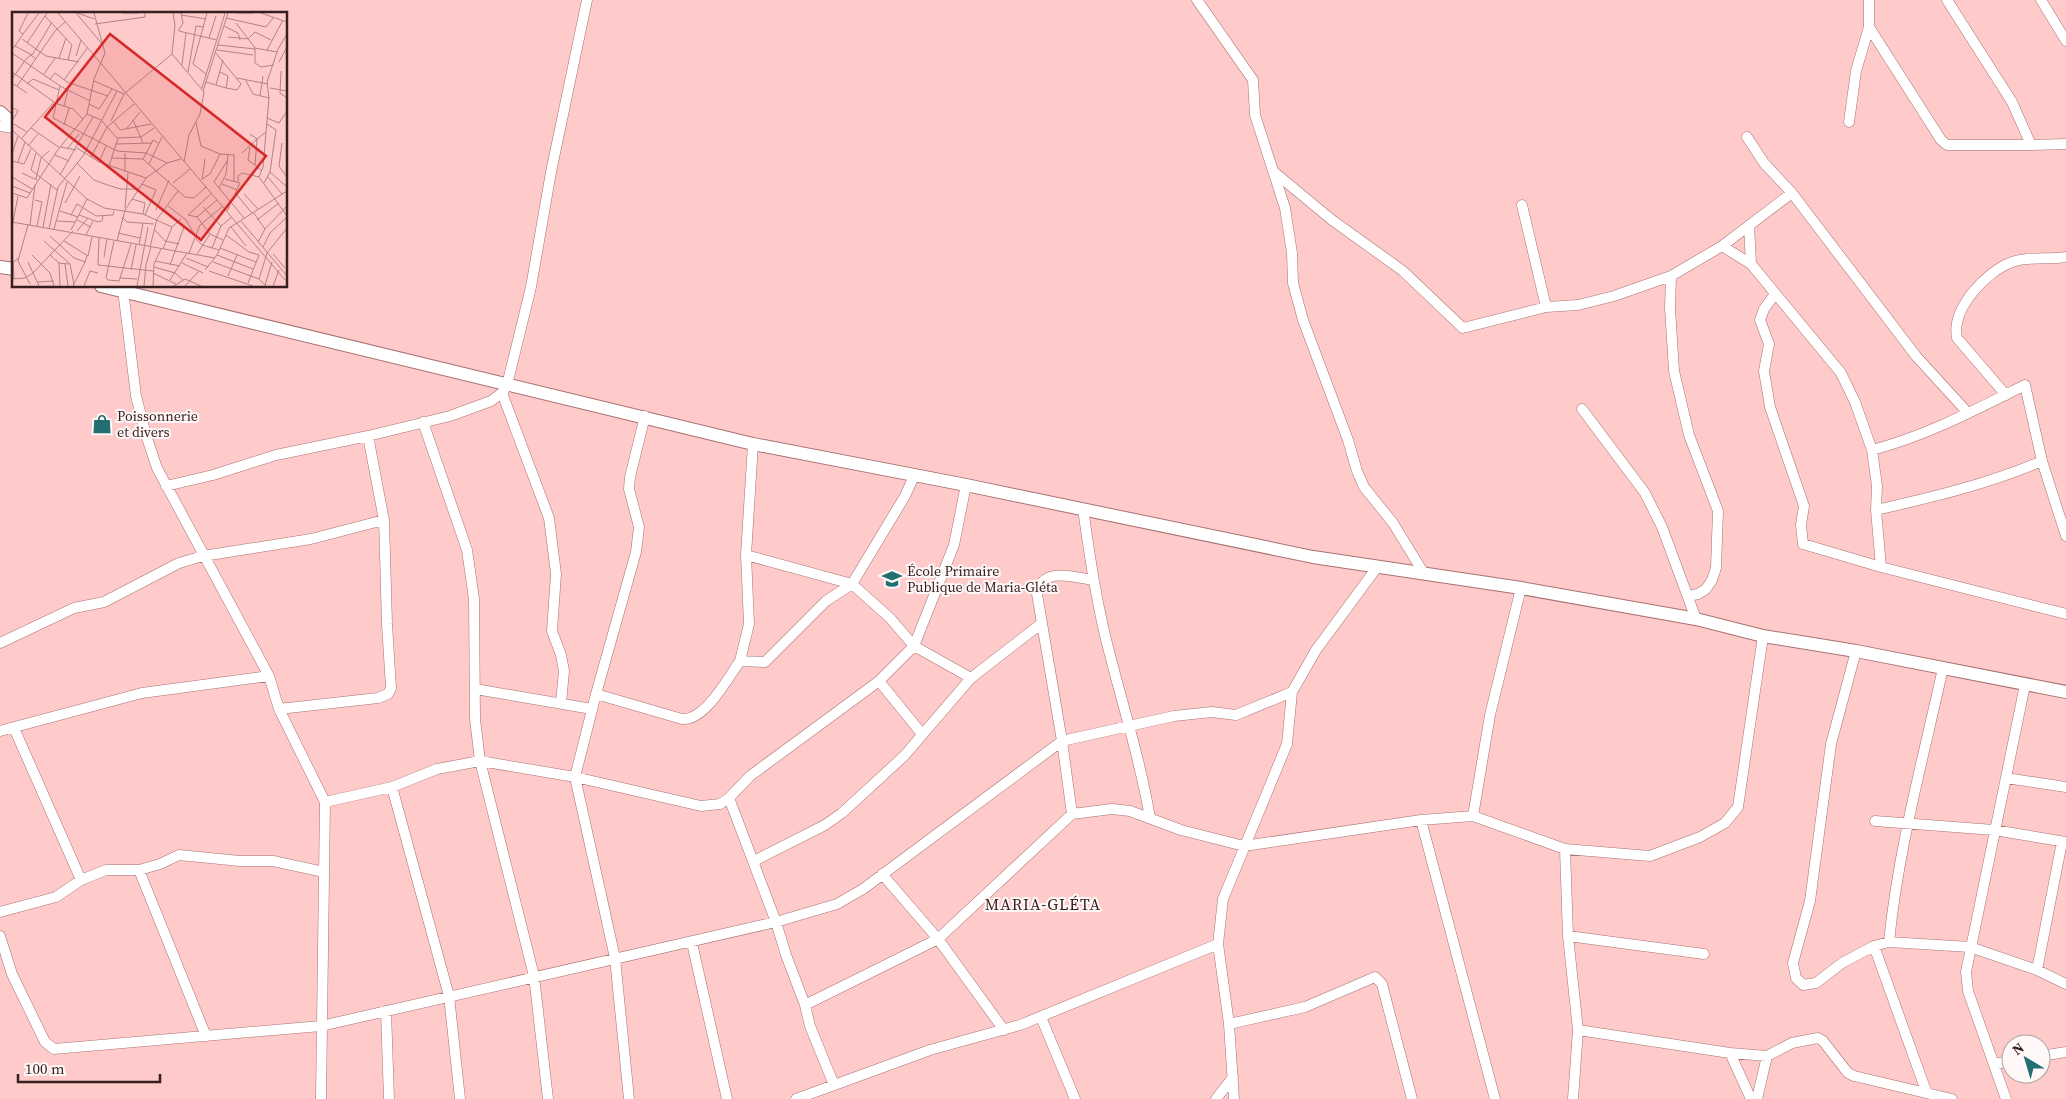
<svg xmlns="http://www.w3.org/2000/svg" width="2066" height="1099" viewBox="0 0 2066 1099" font-family="'Source Serif 4',serif">
<rect width="100%" height="100%" fill="#fecaca"/>
<g fill="none" stroke-linecap="round" stroke-linejoin="round">
<defs>
<path id="minor" d="M 1197,0 L 1253,80 L 1255,115 L 1285,208 L 1292,253 L 1293,283 L 1303,320 L 1348,440 L 1357,471 L 1364,487 L 1393,523 L 1423,572
M 1947,0 L 2012,102 L 2031,145 L 2066,144
M 2041,0 L 2066,41
M 1869,27 L 1941,140 L 1947,145 L 2031,145
M 1849,122 L 1856,71 L 1869,27 L 1869,0
M 0,126 L 14,128
M 1747,137 L 1764,163 L 1792,193
M 1274,172 L 1332,220 L 1403,271 L 1463,328 L 1546,307 L 1578,305 L 1614,296 L 1671,276 L 1722,246 L 1792,193 L 1916,356 L 1968,413
M 1522,205 L 1546,307
M 1749,225 L 1751,264 L 1841,373 L 1855,402 L 1872,450 L 1877,486 L 1876,510 L 1881,567 L 2066,614
M 1722,246 L 1751,264
M 1671,276 L 1670,308 L 1674,371 L 1689,435 L 1718,511 L 1716,568 L 1712,580 L 1706,589 L 1698,594 L 1688,596
M 123,290 L 136,396 L 146,435 L 157,468 L 269,676 L 279,709 L 325,802 L 321,1099
M 1775,294 L 1764,309 L 1760,320 L 1769,344 L 1764,371 L 1770,407 L 1804,506 L 1801,525 L 1803,544 L 1881,567
M 502,393 L 549,518 L 556,574 L 552,631 L 561,655 L 564,671 L 561,703
M 2006,395 L 1957,338 C 1951,308 1987,271 2012,262 C 2029,256 2049,260 2066,257
M 1582,409 L 1645,493 L 1662,527 L 1696,619
M 423,422 L 467,550 L 474,599 L 475,719 L 480,761 L 534,976 L 548,1099
M 1872,450 C 1926,436 1975,410 2025,385 L 2042,461 L 2066,536
M 166,486 L 213,475 L 276,455 L 368,436 L 450,416 L 491,401 L 502,393 L 507,385 L 531,287 L 551,172 L 587,0
M 1083,509 C 1090,558 1097,607 1110,655 C 1124,710 1141,763 1150,818
M 1876,510 C 1933,497 1988,484 2042,461
M 746,555 L 852,584 L 890,618 L 914,646 L 971,678
M 0,643 L 74,608 L 104,602 L 179,563 L 203,556 L 311,539 L 384,520
M 1856,651 L 1831,744 L 1810,901 L 1793,963 L 1796,978 L 1803,985 L 1816,983 L 1842,963 L 1874,946 L 1889,942 L 1970,947 L 2037,970 L 2066,984
M 740,661 L 749,624 L 746,555 L 753,444
M 879,681 L 922,734
M 475,689 L 592,709
M 596,694 L 682,719 C 705,721 728,678 740,661 L 765,662 L 826,601 L 852,584 L 905,496 L 914,476
M 279,709 L 378,698 L 388,694 L 391,688 L 387,624 L 384,520 L 368,436
M 14,728 L 81,880
M 0,731 L 142,693 L 269,676
M 2006,778 L 2066,787
M 392,787 L 449,996 L 460,1099
M 729,798 L 776,922 L 786,955 L 805,1005 L 810,1026 L 834,1085
M 325,802 L 392,787 L 437,769 L 480,761 L 575,777 L 701,806 L 720,804 L 729,798 L 750,776 L 879,681 L 914,646 L 954,545 L 966,485
M 1072,814 L 1062,741 L 1037,594 C 1042,566 1073,577 1093,580
M 1473,816 L 1490,715 L 1521,588
M 1421,820 L 1495,1099
M 1875,821 L 1994,830 L 2066,842
M 1565,849 L 1568,936 L 1578,1030 L 1573,1099
M 754,861 L 825,825 L 842,813 L 904,756 L 971,678 L 1042,623
M 139,870 L 206,1036
M 882,874 L 938,939 L 1004,1030
M 0,912 L 56,897 L 81,880 L 106,870 L 139,870 L 160,864 L 179,855 L 240,861 L 273,861 L 324,872
M 0,936 L 12,974 L 45,1042 L 54,1049 L 321,1026 L 776,922 L 837,904 L 863,889 L 1062,741 L 1174,716 L 1212,712 L 1236,715 L 1292,692
M 1568,936 L 1704,954
M 1889,942 C 1898,850 1923,759 1943,668
M 692,943 L 727,1099
M 1874,946 L 1926,1091
M 2037,970 L 2062,842
M 805,1005 L 938,939 L 1072,814 L 1112,809 L 1130,811 L 1181,830 L 1244,846 L 1421,820 L 1473,816 L 1565,849 L 1650,856 L 1700,837 L 1725,823 L 1738,807 L 1763,636
M 386,1011 L 389,1099
M 1041,1017 L 1075,1099
M 1229,1024 L 1305,1007 L 1375,977 L 1382,984 L 1412,1099
M 1578,1030 L 1730,1053 L 1767,1056 L 1792,1043 L 1818,1038 L 1823,1041 L 1848,1073 L 1854,1076 L 1952,1099
M 1730,1053 L 1751,1099
M 2041,1056 L 2066,1052
M 1994,1064 L 2011,1061
M 629,1099 L 615,958 L 575,777 L 596,694 L 636,552 L 639,527 L 629,489 L 630,477 L 645,416
M 796,1099 L 930,1050 L 1020,1025 L 1218,944
M 1216,1099 L 1233,1077
M 1234,1099 L 1229,1024 L 1218,944 L 1223,899 L 1287,744 L 1292,692 L 1316,650 L 1378,566
M 1757,1099 L 1767,1056
M 2006,1099 L 1968,991 L 1966,972 L 2025,685"/>
<path id="tertiary" d="M 0,112 L 14,125
M 0,267 L 14,269
M 101,286 L 753,444 L 966,485 L 1313,557 L 1521,588 L 1696,619 L 1763,636 L 1856,651 L 2066,692"/>
</defs>
<use href="#minor" stroke="#aa7171" stroke-width="11"/>
<use href="#tertiary" stroke="#aa7171" stroke-width="14"/>
<use href="#minor" stroke="#fff" stroke-width="10"/>
<use href="#tertiary" stroke="#fff" stroke-width="12"/>
</g>
<defs>
<symbol id="shop-bare" viewBox="-9 -9 18 18"><path d="M-5-2.5h2.3a2.7 3.5 0 0 1 5.4 0H5L5.5 6h-11ZM-1.5-2.5h3a1.5 2.3 0 0 0-3 0Z" fill="#226e71" stroke="#fff8f8" stroke-width="2.5" paint-order="stroke"/></symbol>
<symbol id="school-bare" viewBox="-9 -9 18 18"><path d="M0-5L7-2L0 1L-7-2ZM-4 1L0 2.5L4 1V4Q0 6-4 4Z" fill="#226e71" stroke="#fff8f8" stroke-width="2.5" paint-order="stroke"/></symbol>
</defs>
<g fill-rule="evenodd">
<use href="#shop-bare" x="88" y="410" width="28" height="28"/>
<use href="#school-bare" x="878" y="565" width="28" height="28"/>
</g>
<g text-anchor="middle" dominant-baseline="central" stroke-width="4" stroke-linejoin="round" paint-order="stroke">
<g font-size="14" fill="#371f1f" stroke="#fff8f8" text-anchor="start">
<text x="117" y="416">Poissonnerie<tspan x="117" dy="16">et divers</tspan></text>
<text x="907" y="571">École Primaire<tspan x="907" dy="16">Publique de Maria-Gléta</tspan></text>
</g>
<g font-size="16" letter-spacing="1" fill="#371f1f" stroke="#fff8f8">
<text x="1043" y="904">MARIA-GLÉTA</text>
</g>
</g>
<g transform="translate(12 12)">
<rect width="275" height="275" fill="#fecaca"/>
<path fill="none" stroke="#ae8686" stroke-width="1" d="M 46,1 L 273,268M 64,1 L 91,33M 66,1 L 82,7M 110,1 L 126,1M 225,1 L 242,1M 249,1 L 275,10M 169,3 L 194,7M 33,4 L 60,33 L 56,48M 214,6 L 254,15 L 261,6M 40,10 L 24,37 L 34,44 L 67,50M 224,11 L 243,36 L 265,40M 83,12 L 133,5 L 133,1M 212,14 L 226,21 L 228,28M 166,19 L 171,11 L 169,1M 167,19 L 205,28M 11,22 L 27,1M 216,25 L 237,27M 197,26 L 204,4M 237,26 L 243,20 L 259,28M 15,31 L 35,1M 206,33 L 243,37M 3,34 L 11,22 L 7,19 L 16,1M 243,36 L 243,51 L 249,55 L 262,53M 0,37 L 3,34 L 20,43 L 24,37 L 10,27M 205,38 L 241,43M 255,38 L 271,8M 203,40 L 229,72 L 225,78 L 214,76M 0,41 L 48,74 L 78,89M 160,42 L 192,80 L 188,102 L 177,123 L 172,150M 64,44 L 69,28M 47,46 L 54,26M 267,50 L 275,35M 170,53 L 174,21M 269,59 L 268,81 L 275,86M 0,60 L 42,90M 176,60 L 184,14 L 192,15M 32,62 L 44,45M 194,62 L 181,52 L 195,1M 225,66 L 256,72M 0,67 L 14,47 L 19,43 L 24,47M 38,67 L 43,61 L 55,70 L 96,84M 233,67 L 241,82 L 257,86 L 251,155 L 247,165M 52,68 L 76,35M 82,69 L 112,82 L 160,42 L 163,13 L 161,1M 194,70 L 214,76 L 216,64 L 208,60M 0,71 L 15,81M 15,72 L 21,67 L 47,78M 204,73 L 211,48M 5,74 L 43,19 L 53,10M 48,74 L 41,106 L 105,139 L 134,141 L 155,151M 190,76 L 213,1M 258,76 L 275,79M 191,79 L 216,1M 248,84 L 251,64M 257,86 L 255,70 L 266,37 L 275,22M 43,91 L 61,97 L 71,107M 77,92 L 87,97 L 100,77M 52,94 L 56,78M 0,95 L 6,99 L 0,109M 75,102 L 89,108 L 105,126 L 129,125 L 142,116M 255,106 L 267,111 L 275,99M 121,108 L 131,131M 99,109 L 112,82M 102,110 L 108,118 L 139,112M 0,111 L 15,120M 184,111 L 189,134 L 208,142 L 222,143 L 222,170M 52,113 L 57,96M 19,116 L 48,136M 115,116 L 128,100M 0,118 L 75,187 L 92,196 L 131,202 L 160,215M 9,127 L 42,90M 270,131 L 267,154 L 275,165M 104,132 L 140,131M 16,134 L 26,122M 49,135 L 64,138M 238,135 L 236,148 L 243,153M 56,136 L 67,122M 65,136 L 87,150 L 134,166M 24,141 L 19,158 L 45,178M 113,141 L 113,160M 230,141 L 245,127 L 238,122M 0,142 L 6,124M 43,143 L 57,149M 216,143 L 214,162 L 207,176 L 232,206M 79,145 L 95,115 L 122,92M 99,146 L 131,147 L 173,185 L 182,186 L 194,175M 131,147 L 141,128 L 146,131M 0,149 L 12,152 L 19,137M 6,150 L 13,130M 87,150 L 94,134M 65,151 L 82,168 L 93,172 L 108,177 L 127,177M 137,152 L 150,125M 97,154 L 106,126M 250,159 L 243,153 L 245,127 L 254,120M 258,160 L 275,175M 10,161 L 25,168M 48,163 L 81,105M 255,164 L 270,182M 0,165 L 20,177M 24,167 L 29,146 L 37,139M 190,167 L 198,162 L 208,142M 213,167 L 228,171 L 215,199M 190,168 L 193,147M 161,171 L 178,157M 226,171 L 226,164 L 230,161 L 247,165 L 275,204M 252,171 L 258,160 L 264,118 L 255,112M 130,172 L 144,178 L 133,203M 210,172 L 225,178M 0,174 L 18,181M 207,176 L 202,170 L 215,149M 0,181 L 15,186 L 45,139 L 75,102 L 82,67 L 93,41 L 82,1M 200,181 L 176,203 L 185,205 L 198,222 L 211,228M 224,182 L 240,201M 232,182 L 246,197M 120,187 L 133,191 L 131,202M 23,188 L 30,190 L 25,214M 53,191 L 68,164M 156,194 L 174,208 L 184,225M 191,195 L 209,214M 113,196 L 116,161M 144,198 L 157,168M 48,199 L 66,205M 241,200 L 253,217M 59,203 L 65,192 L 84,204 L 101,203 L 102,199M 67,203 L 86,210 L 90,209 L 91,204M 110,205 L 115,210 L 142,212M 185,205 L 205,188M 65,208 L 79,215M 245,208 L 267,191M 45,209 L 63,210M 229,209 L 275,264M 0,210 L 203,246M 16,213 L 6,249 L 18,272M 18,213 L 23,173M 0,215 L 6,184M 31,215 L 39,172M 219,215 L 234,234M 37,217 L 46,175 L 71,144 L 105,79M 42,217 L 55,170M 142,217 L 153,229 L 167,232M 59,218 L 75,187M 65,219 L 76,206M 106,221 L 128,226M 74,223 L 81,209M 214,223 L 237,240 L 247,243M 38,224 L 62,246 L 73,250 L 75,244M 87,226 L 86,253 L 141,259M 184,227 L 190,233 L 207,238M 32,229 L 58,252 L 62,273M 52,229 L 76,244 L 80,225M 102,229 L 94,266 L 96,268 L 107,269 L 119,232M 105,229 L 113,198 L 134,166 L 155,151 L 169,147M 246,230 L 253,217 L 275,194M 127,233 L 131,211M 138,235 L 145,207 L 166,179M 251,235 L 258,221 L 275,205M 200,236 L 209,214 L 220,205M 208,236 L 244,250M 151,237 L 160,215 L 169,207M 177,241 L 188,213 L 211,194M 185,242 L 198,222M 261,242 L 273,256M 20,243 L 38,261 L 42,274M 38,243 L 47,251 L 57,252M 205,243 L 241,257M 92,245 L 95,227M 174,246 L 196,255M 143,249 L 168,254M 16,250 L 27,274M 201,250 L 247,267 L 254,274M 47,251 L 48,274M 170,251 L 191,261M 53,252 L 56,274M 158,253 L 172,215M 142,255 L 163,261 L 171,268M 119,258 L 124,233M 193,258 L 205,243 L 217,216 L 275,179M 197,259 L 241,274M 141,261 L 164,272M 216,264 L 225,243M 108,266 L 125,267M 0,267 L 13,266 L 21,261 L 61,219M 2,267 L 1,250 L 7,246M 247,267 L 255,241 L 275,216M 158,268 L 175,241M 26,270 L 42,269M 236,271 L 247,243M 253,273 L 260,250M 61,274 L 73,250M 72,274 L 78,259 L 86,261M 125,274 L 136,215M 132,274 L 134,253 L 139,235M 141,274 L 142,252 L 149,237M 162,274 L 173,267 L 189,274M 173,274 L 186,260M 261,274 L 267,258"/>
<path fill="#d62828" fill-opacity="0.15" stroke="#d62828" stroke-width="2.5" d="M 98,22 L 254,144 L 189,228 L 33,105 Z"/>
<rect width="275" height="275" fill="none" stroke="#371f1f" stroke-width="2.5"/>
</g>
<g transform="translate(2026 1059) rotate(322)"><circle r="24" fill="#fff8f8" stroke="#afa1a1"/>
<path d="M0-4L9 19L0 12L-9 19Z" fill="#226e71"/>
<text y="-8" font-size="14" font-weight="bold" text-anchor="middle" fill="#371f1f">N</text>
</g>
<path d="M18 1074v8h142v-8" fill="none" stroke="#371f1f" stroke-width="2.5"/>
<text x="25" y="1074" font-size="15" fill="#371f1f" stroke="#fff8f8" stroke-width="4" paint-order="stroke">100 m</text>
</svg>
